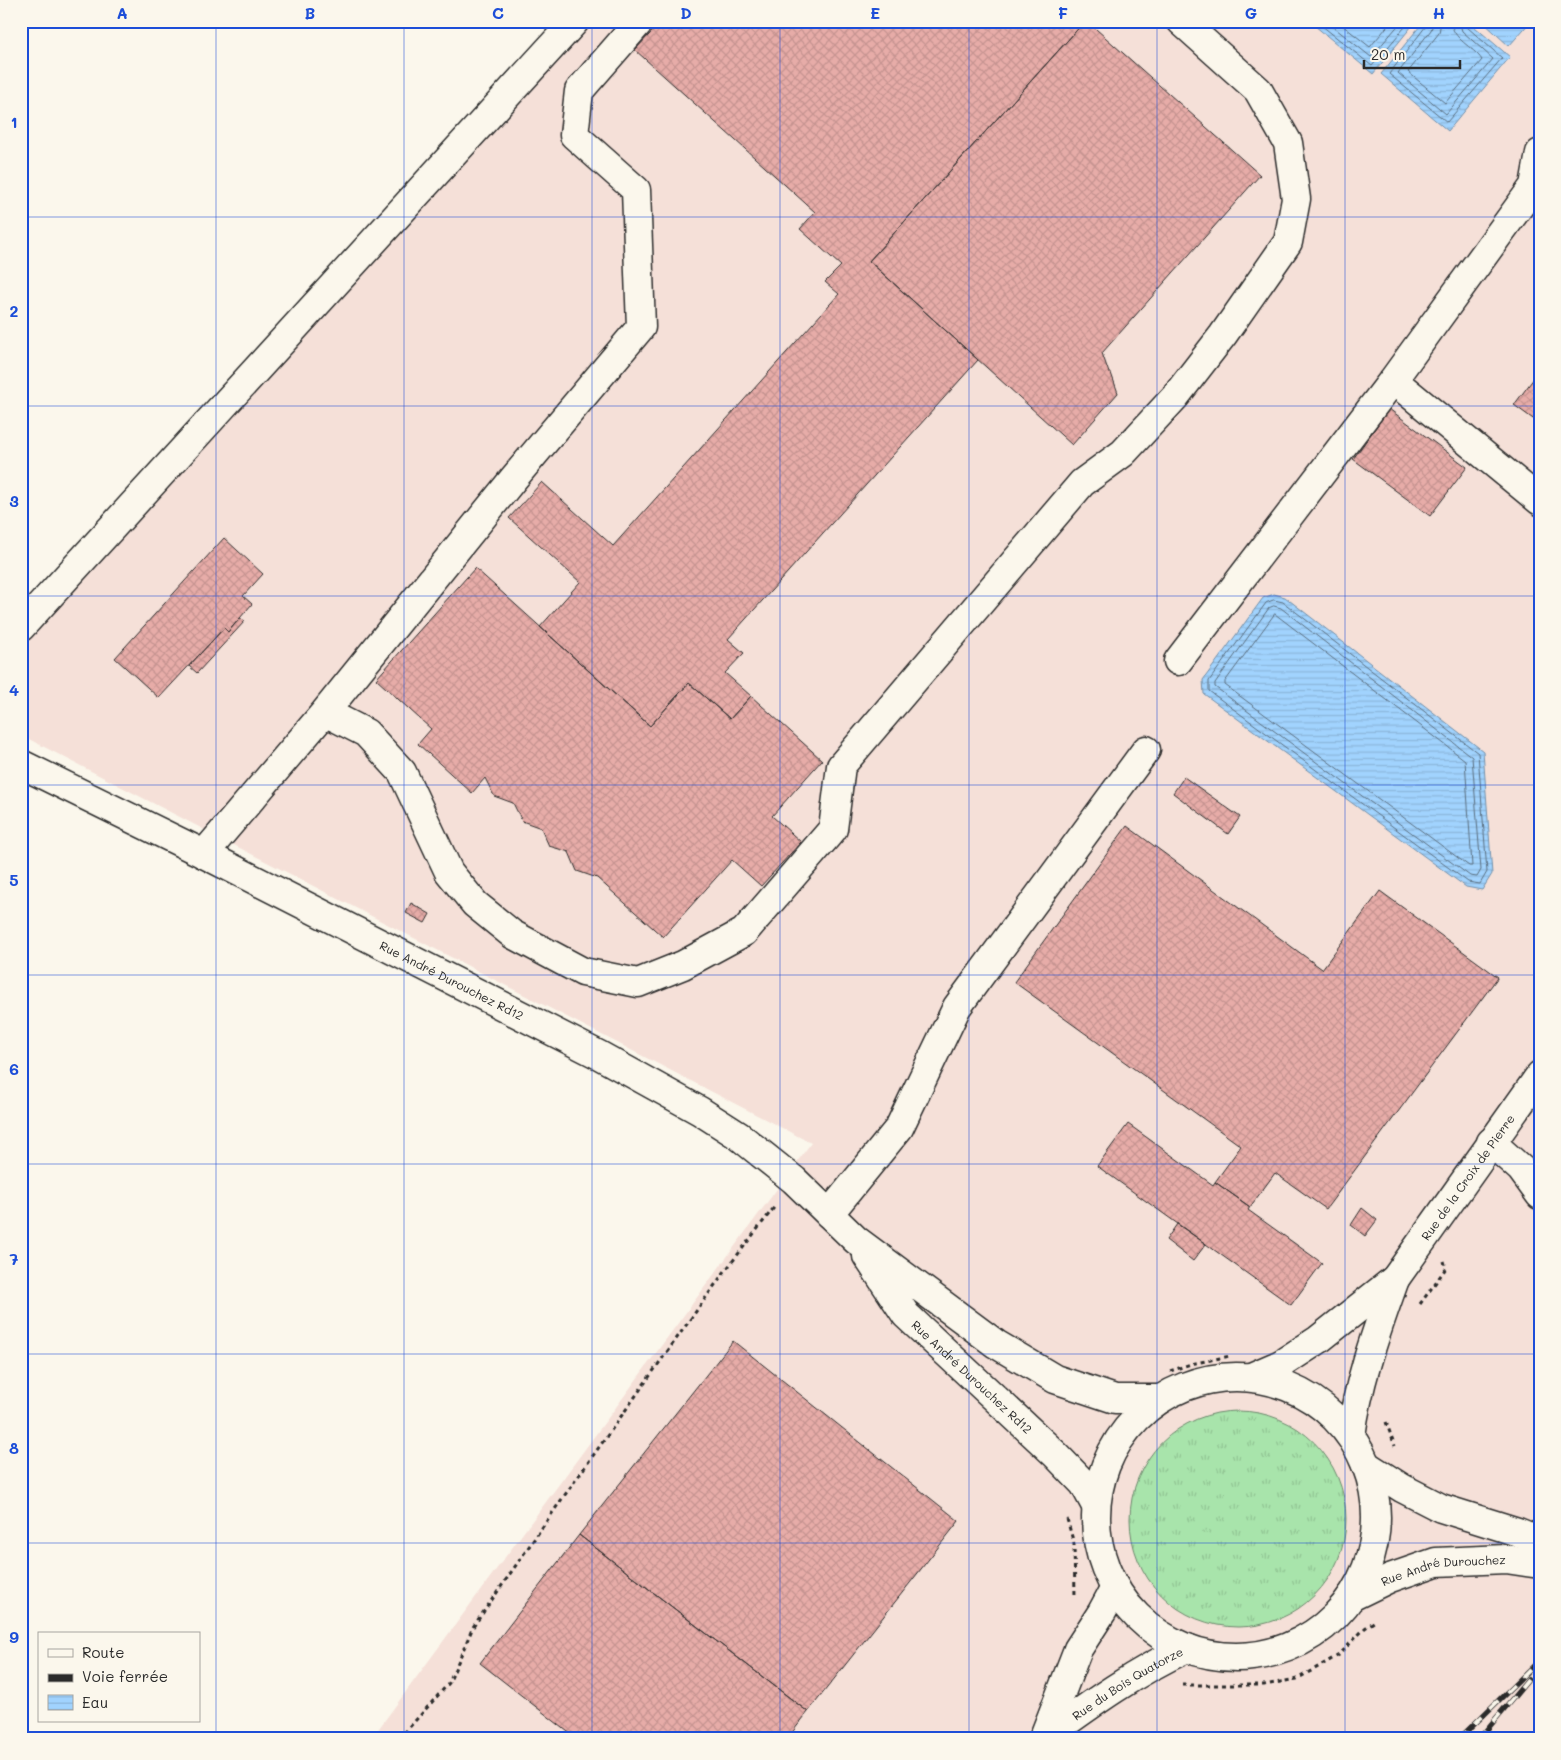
<svg xmlns="http://www.w3.org/2000/svg" width="1561" height="1760" viewBox="0 0 1561 1760" font-family="Mali,sans-serif">
<defs>
<pattern id="grass-tufts" width="24" height="20" patternUnits="userSpaceOnUse" patternTransform="scale(1.25)"><rect width="24" height="20" fill="#a8e4ab"/><path d="M3 7l-1-3M5 7V3M7 7l1-3M15 17l-1-3M17 17v-4M19 17l1-3" fill="none" stroke="#91c493"/></pattern>
<pattern id="water-rules" width="6" height="5" patternUnits="userSpaceOnUse" patternTransform="scale(1.25)"><rect width="6" height="5" fill="#a1d3fe"/><path d="M0 2.5h6" fill="none" stroke="#8bb5da"/></pattern>
<pattern id="building-cross-hatch" width="8" height="8" patternUnits="userSpaceOnUse" patternTransform="scale(1.25)"><rect width="8" height="8" fill="#e7aca8"/><path d="M0 0l8 8M0 8l8-8" fill="none" stroke="#c69491"/></pattern>
</defs>
<rect width="100%" height="100%" fill="#fbf7ec"/>
<filter id="ink" filterUnits="userSpaceOnUse"><feTurbulence type="fractalNoise" baseFrequency=".02" numOctaves="2"/><feDisplacementMap in="SourceGraphic" scale="10" xChannelSelector="R" yChannelSelector="G"/><feConvolveMatrix kernelMatrix="1 2 1 2 8 2 1 2 1" color-interpolation-filters="sRGB"/></filter>
<g filter="url(#ink)">
<path fill="#f5e0d8" d="M 590,21 L 1540,21 L 1540,1739 L 371,1739 L 811,1143 L 21,735 L 21,634 Z"/>
<path fill="url(#grass-tufts)" stroke="#6a886b" d="M1130 1519a108 108 0 1 1 216 0a108 108 0 1 1-216 0Z"/>
<path fill="url(#water-rules)" stroke="#7290aa" d="M 1309,21 L 1416,21 L 1373,74 Z
M 1424,21 L 1468,21 L 1510,57 L 1448,131 L 1381,74 Z
M 1482,21 L 1531,21 L 1509,46 Z
M 1274,594 L 1285,597 L 1483,751 L 1492,874 L 1482,890 L 1466,887 L 1204,694 L 1203,680 L 1263,598 Z"/>
<g fill="none" stroke-linecap="round" stroke-linejoin="round">
<path stroke="#5a6e7f" stroke-width="1" d="M 1316,21 L 1372,66 L 1410,21
M 1326,21 L 1371,57 L 1402,21
M 1337,21 L 1370,47 L 1392,21
M 1427,21 L 1426,26 L 1389,74 L 1447,122 L 1502,58 L 1467,27 L 1465,21
M 1434,21 L 1431,30 L 1398,73 L 1446,114 L 1493,59 L 1462,31 L 1459,21
M 1441,21 L 1439,33 L 1408,72 L 1445,103 L 1482,60 C 1473,46 1452,40 1451,21
M 1274,600 L 1283,602 L 1478,753 L 1487,872 L 1480,884 L 1468,882 L 1209,691 L 1209,681 L 1266,603 Z
M 1274,606 L 1281,608 L 1472,757 L 1481,870 L 1477,877 L 1470,876 L 1215,687 L 1215,683 L 1269,608 Z
M 1275,614 L 1465,760 L 1472,866 L 1469,866 L 1225,685 L 1225,682 Z"/>
</g>
<path fill="url(#building-cross-hatch)" stroke="#2b2b2b" d="M 662,21 L 1085,21 L 869,261 L 978,360 L 728,639 L 744,653 L 725,673 L 751,696 L 730,719 L 689,683 L 650,726 L 540,627 L 580,582 L 509,518 L 542,482 L 613,546 L 839,294 L 825,282 L 841,266 L 800,229 L 815,212 L 635,50 Z
M 1085,21 L 1087,21 L 1260,175 L 1102,353 L 1109,373 L 1111,373 L 1118,393 L 1072,445 L 869,261 Z
M 1540,370 L 1540,424 L 1514,405 Z
M 1389,409 L 1467,467 L 1430,516 L 1353,459 Z
M 224,538 L 263,574 L 243,596 L 252,604 L 228,632 L 224,628 L 159,698 L 115,658 Z
M 475,568 L 650,726 L 689,683 L 730,719 L 751,696 L 822,760 L 772,816 L 801,842 L 761,886 L 732,860 L 663,937 L 597,878 L 577,871 L 569,852 L 549,846 L 541,828 L 522,821 L 513,803 L 494,796 L 485,778 L 472,793 L 418,744 L 431,729 L 376,679 Z
M 240,618 L 245,621 L 197,673 L 189,666 L 224,628 L 228,632 Z
M 1184,777 L 1240,817 L 1228,834 L 1173,793 Z
M 1127,826 L 1322,969 L 1380,891 L 1498,977 L 1326,1209 L 1275,1173 L 1250,1207 L 1215,1182 L 1241,1146 L 1014,982 Z
M 411,903 L 430,914 L 425,923 L 406,913 Z
M 1128,1124 L 1213,1185 L 1215,1182 L 1250,1207 L 1248,1210 L 1322,1263 L 1291,1305 L 1097,1166 Z
M 1362,1208 L 1377,1220 L 1365,1236 L 1351,1225 Z
M 1177,1224 L 1206,1244 L 1193,1261 L 1166,1240 Z
M 733,1341 L 959,1521 L 808,1712 L 579,1535 Z
M 579,1535 L 808,1712 L 787,1739 L 577,1739 L 480,1663 Z"/>
<g fill="none" stroke-linecap="round" stroke-linejoin="round">
<defs>
<path id="minor" d="M 1393,380 L 1534,186 L 1540,153
M 21,627 L 575,21
M 1178,661 L 1393,380 L 1540,501
M 325,712 L 366,733 L 402,772 L 449,872 L 475,904 L 512,934 L 583,972 L 638,983 L 683,965 L 744,932 L 833,829 L 841,766 L 1082,483 L 1123,453 L 1175,397 L 1223,335 L 1288,242 L 1296,199 L 1288,143 L 1258,90 L 1181,21
M 204,854 L 325,712 L 514,478 L 641,327 L 636,190 L 574,135 L 579,91 L 640,21
M 1491,1142 L 1521,1169 L 1540,1195
M 829,1214 L 899,1128 L 957,1007 L 1146,750"/>
<g id="major">
<path id="s1" d="M 21,764 L 204,854 L 599,1055 L 700,1111 L 739,1136 L 794,1180 L 856,1240 L 996,1344 L 1055,1379 L 1115,1399 L 1160,1399"/>
<path id="s2" d="M 867,1256 L 906,1315 L 1056,1455 L 1084,1484 L 1096,1506"/>
<path id="s3" d="M 1251,1377 L 1281,1364 L 1318,1340 L 1395,1279 L 1540,1075"/>
<circle cx="1236" cy="1517" r="140"/>
<path d="M 1351,1436 C 1358,1381 1377,1330 1395,1279"/>
<path d="M 1366,1465 L 1402,1488 L 1441,1508 L 1518,1532 L 1540,1541"/>
<path id="s4" d="M 1351,1597 L 1390,1578 L 1436,1562 L 1506,1559 L 1540,1564"/>
<path id="s5" d="M 1044,1738 C 1091,1704 1135,1672 1187,1648"/>
<path d="M 1043,1739 L 1078,1649 L 1102,1612 L 1115,1588"/>
</g>
</defs>
<use href="#minor" stroke="#2b2b2b" stroke-width="31"/>
<use href="#major" stroke="#2b2b2b" stroke-width="31"/>
<path stroke="#2b2b2b" stroke-width="3" stroke-dasharray="4 4" stroke-linecap="butt" d="M 1420,1304 L 1446,1268 L 1444,1261
M 1170,1371 L 1191,1364 L 1230,1356
M 1386,1422 L 1395,1446
M 1067,1519 L 1074,1544 L 1075,1597
M 1182,1685 L 1264,1685 L 1297,1679 L 1339,1655 L 1365,1628 L 1375,1621
M 399,1739 L 449,1683 L 473,1627 L 562,1499 L 722,1275 L 776,1205"/>
<use href="#minor" stroke="#fbf7ec" stroke-width="28"/>
<use href="#major" stroke="#fbf7ec" stroke-width="28"/>
<defs>
<path id="rail" d="M 1459,1739 L 1540,1660
M 1479,1739 L 1528,1680"/>
</defs>
<use href="#rail" stroke="#2b2b2b" stroke-width="5.5"/>
<use href="#rail" stroke="#fbf7ec" stroke-width="4" stroke-dasharray="11" stroke-linecap="butt"/>
</g>
</g>
<path fill="none" stroke="#1d4ed8" stroke-width="1" stroke-opacity="0.55" d="M 216,21 L 216,1739M 404,21 L 404,1739M 592,21 L 592,1739M 780,21 L 780,1739M 969,21 L 969,1739M 1157,21 L 1157,1739M 1345,21 L 1345,1739M 21,217 L 1540,217M 21,406 L 1540,406M 21,596 L 1540,596M 21,785 L 1540,785M 21,975 L 1540,975M 21,1164 L 1540,1164M 21,1354 L 1540,1354M 21,1543 L 1540,1543"/>
<g text-anchor="middle" dominant-baseline="central" stroke-width="4" stroke-linejoin="round" paint-order="stroke">
<g font-size="12" fill="#2b2b2b" stroke="#fbf7ec">
<text stroke="none"><textPath href="#s1" startOffset="482">Rue André Durouchez Rd12</textPath></text>
<text stroke="none"><textPath href="#s3" startOffset="300">Rue de la Croix de Pierre</textPath></text>
<text stroke="none"><textPath href="#s2" startOffset="161">Rue André Durouchez Rd12</textPath></text>
<text stroke="none"><textPath href="#s4" startOffset="98">Rue André Durouchez</textPath></text>
<text stroke="none"><textPath href="#s5" startOffset="100">Rue du Bois Quatorze</textPath></text>
</g>
</g>
<rect width="1561" height="1760" fill="none" stroke="#fbf7ec" stroke-width="55"/>
<rect x="38" y="1632" width="162" height="90" fill="#fbf7ec" stroke="#a8a59f"/>
<rect x="48" y="1649" width="25" height="8" fill="#fbf7ec" stroke="#a8a59f"/>
<text x="82" y="1658" font-size="15" fill="#2b2b2b">Route</text>
<rect x="48" y="1674" width="25" height="8" fill="#2b2b2b" stroke="#a8a59f"/>
<text x="82" y="1682" font-size="15" fill="#2b2b2b">Voie ferrée</text>
<rect x="48" y="1695" width="25" height="15" fill="url(#water-rules)" stroke="#a8a59f"/>
<text x="82" y="1708" font-size="15" fill="#2b2b2b">Eau</text>
<path d="M1364 60v8h96v-8" fill="none" stroke="#2b2b2b" stroke-width="2.5"/>
<text x="1371" y="60" font-size="15" fill="#2b2b2b" stroke="#fbf7ec" stroke-width="4" paint-order="stroke">20 m</text>
<rect x="28" y="28" width="1506" height="1704" fill="none" stroke="#1d4ed8" stroke-width="2"/>
<g font-size="16" text-anchor="middle" font-weight="bold" fill="#1d4ed8">
<text x="122" y="19">A</text>
<text x="310" y="19">B</text>
<text x="498" y="19">C</text>
<text x="686" y="19">D</text>
<text x="875" y="19">E</text>
<text x="1063" y="19">F</text>
<text x="1251" y="19">G</text>
<text x="1439" y="19">H</text>
<text x="14" y="128">1</text>
<text x="14" y="317">2</text>
<text x="14" y="507">3</text>
<text x="14" y="696">4</text>
<text x="14" y="886">5</text>
<text x="14" y="1075">6</text>
<text x="14" y="1265">7</text>
<text x="14" y="1454">8</text>
<text x="14" y="1643">9</text>
</g>
</svg>
